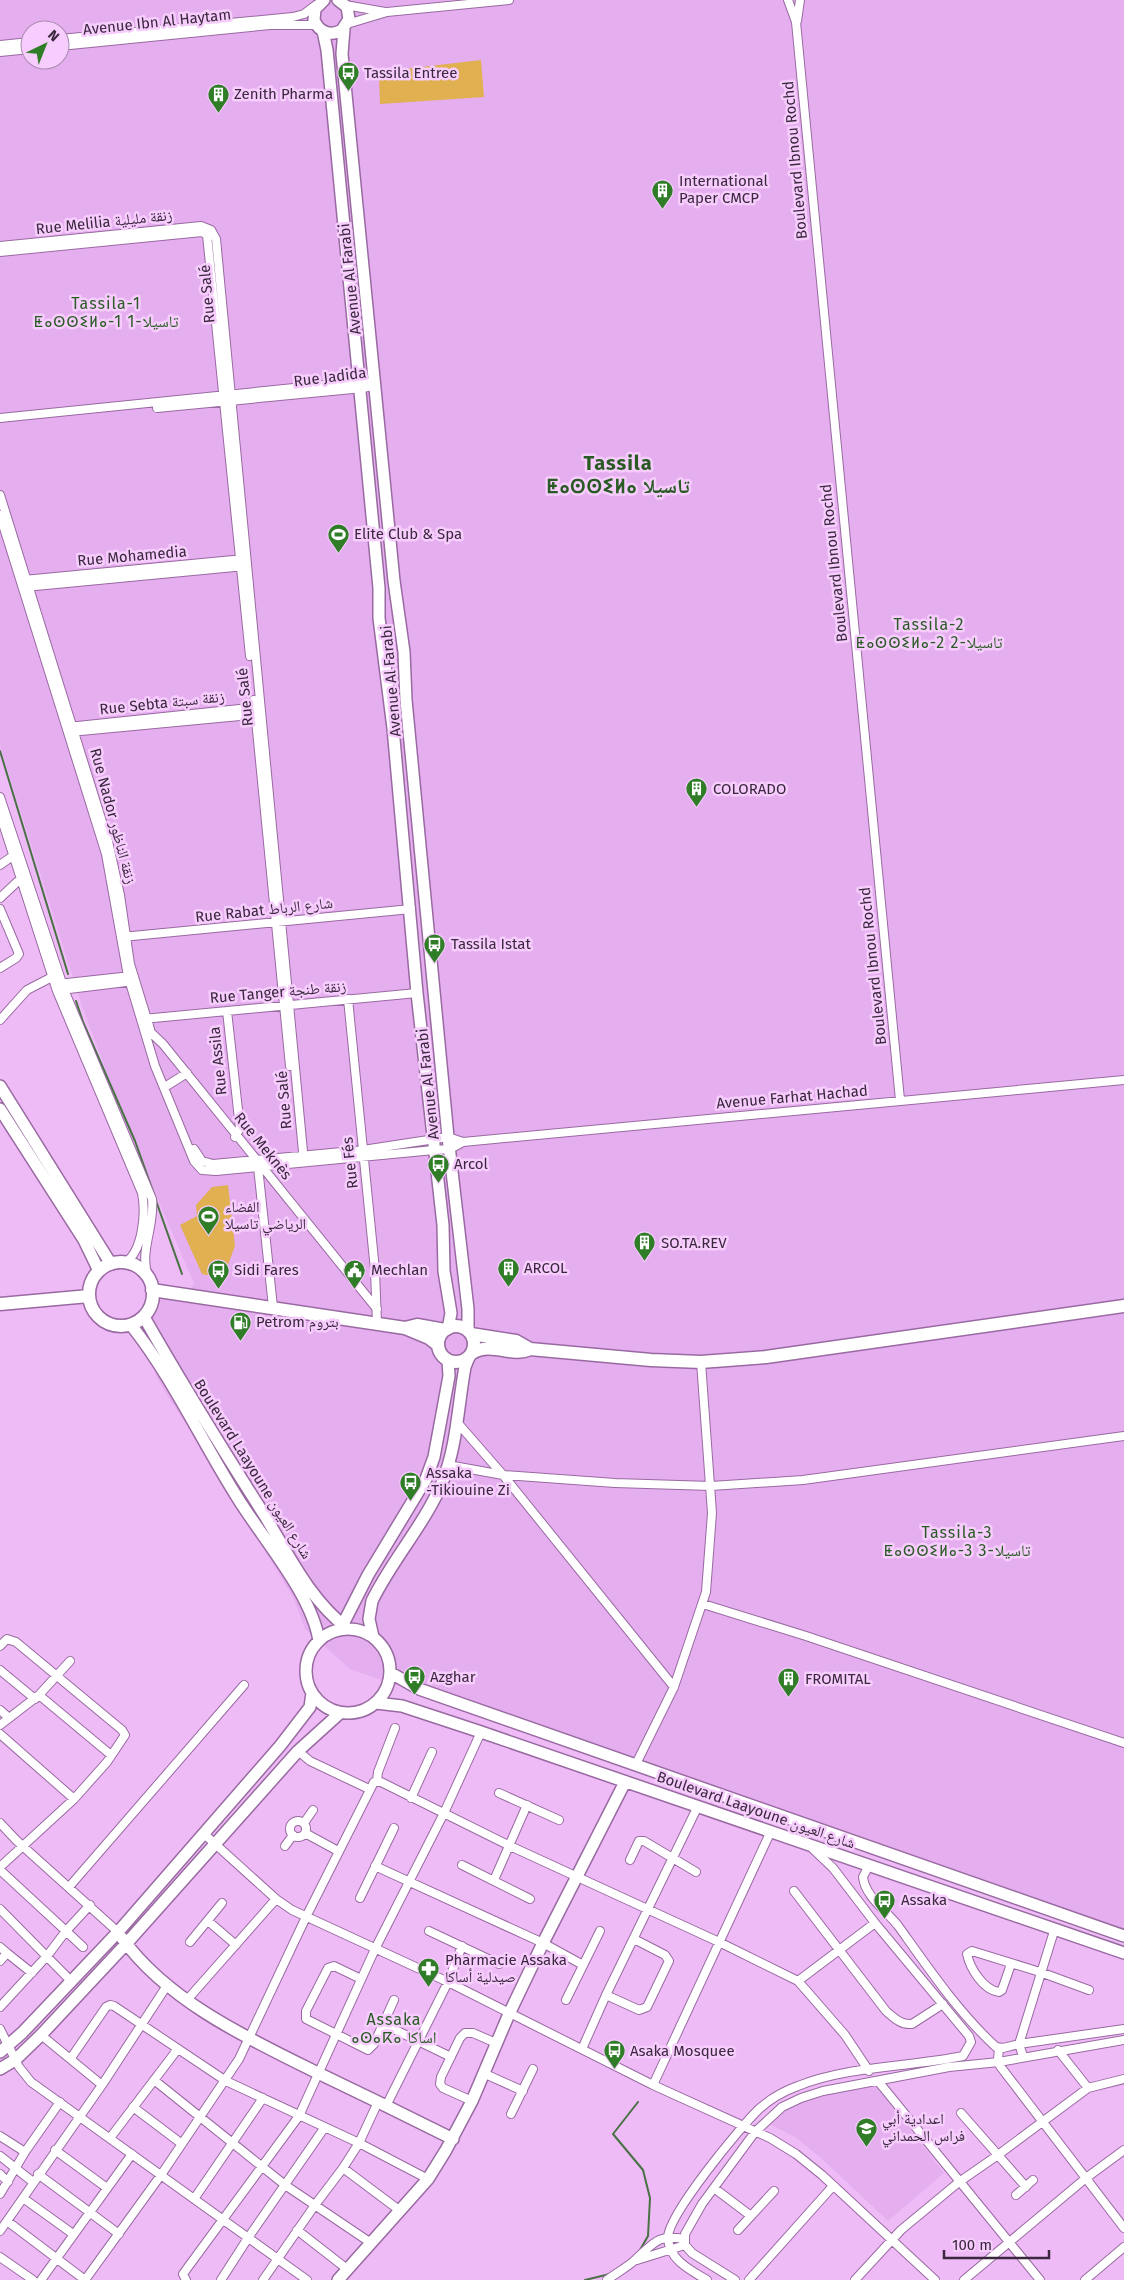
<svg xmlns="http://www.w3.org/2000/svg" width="1124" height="2280" viewBox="0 0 1124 2280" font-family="'Fira Sans','Noto Naskh Arabic','Noto Sans Tifinagh',sans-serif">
<rect width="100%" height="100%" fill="#eebbf7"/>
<path fill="#e5aeef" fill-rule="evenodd" d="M 0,0 L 1124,0 L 1124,1936 L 860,1847 L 350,1669 L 305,1629 L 294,1599 L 203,1448 L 171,1402 L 156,1376 L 148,1332 L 158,1299 L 186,1301 L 194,1283 L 131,1138 L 81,1003 L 0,746 ZM 30,30 L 60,30 L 60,60 L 30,60 Z
M 874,2084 L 944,2173 L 888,2221 L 821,2158 L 795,2137 L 767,2123 L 776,2115 L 809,2098 Z"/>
<path fill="#e0b051" d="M 481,60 L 484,97 L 380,104 L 379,72 Z
M 228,1185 L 235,1246 L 223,1278 L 202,1274 L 180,1225 L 197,1216 L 196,1205 L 212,1187 Z"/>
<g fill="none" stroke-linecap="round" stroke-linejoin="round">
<path stroke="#497144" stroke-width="2" d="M 0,751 L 68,974
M 76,1001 L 83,1022 L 135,1141 L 154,1194
M 155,1198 L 182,1274
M 638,2102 L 613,2134 L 643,2170 L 650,2198 L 648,2236 L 640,2250
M 585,2280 L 610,2274"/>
<defs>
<path id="street" d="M 788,0 L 796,22 L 900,1100
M 345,5 L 385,12
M 797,21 L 800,0
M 347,24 L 387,12 L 509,0
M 60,39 L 293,17 L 304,14 L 316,5
M 0,45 L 30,42
M 60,46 L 270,25 L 316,25
M 0,52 L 30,49
M 207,235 L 250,656
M 0,246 L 201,226 L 211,230 L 216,239 L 304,1162
M 0,252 L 202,232 L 207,235
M 157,408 L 363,388 L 376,385
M 0,418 L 363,381 L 376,385
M 0,495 L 108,841 L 120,895 L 130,964 L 150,1029
M 0,515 L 106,854 L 128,976 L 155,1066 L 194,1161 L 202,1170 L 216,1171 L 434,1150 L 450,1149 L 463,1142 L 1124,1080
M 24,580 L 244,559
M 25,587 L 245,566
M 254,700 L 290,1066
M 68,727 L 258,707
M 70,732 L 260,714
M 0,797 L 65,992 L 152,1199 C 155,1227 139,1250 148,1277
M 0,814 L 57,991 L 142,1193 C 146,1213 143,1251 125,1263
M 0,865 L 17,853
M 0,898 L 17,882 L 25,879
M 0,909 L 19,954 L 16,958 L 0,968
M 122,937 L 411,909
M 58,984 L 131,976
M 61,990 L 134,981
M 348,999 L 375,1270 L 377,1323
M 227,1011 L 240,1128 L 235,1137
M 143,1019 L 417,993
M 0,1020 L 27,990 L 54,976
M 145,1027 L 163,1044 L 377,1309
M 168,1085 L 187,1073
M 194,1149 L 202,1161 L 213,1164 L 363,1150 L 448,1137 L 463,1142
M 258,1167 L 273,1307
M 456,1421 L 503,1475 L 674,1687
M 448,1465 L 503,1475 L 615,1483 L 711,1486 L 803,1480 L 1124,1436
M 703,1604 L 806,1636 L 1124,1743
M 0,1646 L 7,1639 L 16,1642 L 122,1730 L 125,1735 L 107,1762 L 74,1799 L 0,1867
M 0,1670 L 35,1699
M 39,1695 L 111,1755
M 0,1710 L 9,1718
M 0,1725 L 39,1695 L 70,1661
M 0,1734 L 74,1799
M 298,1751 L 310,1761 L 369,1789
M 636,1764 L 674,1687 L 706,1592 L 712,1513 L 701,1362
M 377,1781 L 378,1772 L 395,1728
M 499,1793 L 559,1820
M 411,1798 L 432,1752
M290 1829a8 8 0 1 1 16 0a8 8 0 1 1-16 0Z
M 0,1823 L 17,1841 L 118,1932
M 304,1823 L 313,1810
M 203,1833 L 276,1899 L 292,1910 L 448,1982 L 653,2085 L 770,2138 L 796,2154 L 822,2175 L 935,2280
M 305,1833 L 338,1851
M 285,1846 L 293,1835
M 630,1860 L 639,1841 L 644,1841 L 696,1872
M 462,1865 L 530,1899
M 869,1865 L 863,1877 C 865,1897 888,1912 899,1927 C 929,1969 958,2012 996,2047 L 1003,2048 L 1019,2044 L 1124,2029
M 375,1866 L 543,1943 L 583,1965
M 0,1870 L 66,1931 L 47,1956 L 0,2007
M 494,1880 L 527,1805
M 69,1887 L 244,1685
M 794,1891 L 886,2011 C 894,2018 901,2025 912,2024 L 943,2004
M 360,1898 L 394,1828
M 0,1909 L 71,1981
M 208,1921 L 236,1945
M 429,1931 L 499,1964
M 190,1942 L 222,1903
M 0,1947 L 7,1953 L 0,1961
M 83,1947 L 66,1931 L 90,1905
M 7,1953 L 32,1973
M 1011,1964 L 1002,1990 L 999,1992 C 983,1990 970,1968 967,1954 L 972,1951 L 1040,1972 L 1089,1990
M 361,1979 L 334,1966 L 328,1968 L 306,2011 L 306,2019 L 368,2050 L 374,2044 L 394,2000
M 798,1981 L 875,1923
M 606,1995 L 639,2010 L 647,2007 L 669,1961 L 665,1955 L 634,1939
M 187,2000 L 276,1899
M 566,2000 L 600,1931
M 383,2024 L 451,2057
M 0,2029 L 19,2067 L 31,2082 L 307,2280
M 41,2035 L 102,2085
M 582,2049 L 606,1995 L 698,1806
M 999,2049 L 998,2059 L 1000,2066 L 1124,2228
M 1058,2050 L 1088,2088
M 1023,2056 L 1019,2044 L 1055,1928
M 71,2058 L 106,2007 L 110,2005 L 114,2006 L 226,2081 L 359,2143 L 428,2179
M 483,2073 L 523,2091
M 154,2080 L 285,2185 L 371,2243
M 878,2081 L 1040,2280
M 653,2085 L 771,1831
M 472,2101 L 443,2088 L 440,2084 L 441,2077 L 460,2038 L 465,2033 L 473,2033 L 496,2043
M 386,2106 L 448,1982 L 462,1946
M 133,2107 L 182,2144
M 961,2113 L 1026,2187
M 511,2114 L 533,2069
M 0,2136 L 25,2152 L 60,2102
M 110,2138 L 177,2050
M 55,2150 L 107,2188
M 0,2156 L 33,2182
M 343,2168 L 399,2210
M 0,2174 L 8,2182
M 38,2174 L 119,2234
M 714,2188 L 751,2216
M 0,2194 L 25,2152
M 1016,2195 L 1033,2180
M 23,2198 L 73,2234
M 194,2199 L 263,2098
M 7,2221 L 85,2280
M 297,2230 L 347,2269
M 738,2230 L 774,2191
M 0,2231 L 102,2085 L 168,1984
M 0,2257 L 33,2280
M 637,2260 L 685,2245
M 41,2280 L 132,2154
M 85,2280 L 161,2175 L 239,2059 L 306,1917 L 374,1782 L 381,1782 L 510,1846 L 719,1942 L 798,1981 L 845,2035 L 869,2071
M 186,2280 L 183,2274 L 191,2263 L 299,2116 L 375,1949 L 444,1813 L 481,1732
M 221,2280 L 248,2238 L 325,2127
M 263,2280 L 315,2205 L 343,2168 L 359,2143 L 378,2102
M 607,2280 C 616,2273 628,2267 636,2259 C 654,2243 658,2234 684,2239
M 707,2280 C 690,2270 669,2260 668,2238 C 667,2216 741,2126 759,2109 C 770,2099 784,2091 798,2086 C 846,2066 911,2067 963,2056 L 971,2042 L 969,2036 L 875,1923 L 833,1868 L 813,1849
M 735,2280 L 692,2253 L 685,2245 L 685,2234 L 702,2204 L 755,2132 L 782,2107 L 801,2098 L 823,2091 L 949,2067 L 999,2062 L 1124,2040
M 749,2280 L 833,2186
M 855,2280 L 901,2230 L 959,2182 L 998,2155 L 1088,2088 L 1124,2079
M 964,2280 L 1086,2178 L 1124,2150
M 1085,2280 L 1124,2247"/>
<path id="secondary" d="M 324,0 L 315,9 L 314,20 C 319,32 330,37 342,30 L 349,19 L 347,7 L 338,0
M 344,29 L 342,54 L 394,581 L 404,652 L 406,700 L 448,1137 L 468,1309 L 468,1331
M 323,31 L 327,50 L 379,588 L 379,618 L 393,728 L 417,993 L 443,1225 L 444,1271 L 451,1313 L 448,1329
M 0,1086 L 111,1264
M 0,1109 L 84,1240 L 99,1271
M 144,1317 C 182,1384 223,1450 265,1516 C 289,1556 310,1600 348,1629
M 131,1325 C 173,1378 201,1440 237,1497 C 262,1538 312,1594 319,1641
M306 1671a42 42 0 1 1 84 0a42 42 0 1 1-84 0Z
M 340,1630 L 368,1575 L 426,1479 L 434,1457 L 449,1376 L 448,1360
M 373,1637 L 369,1619 L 372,1601 C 392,1560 424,1525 442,1483 C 457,1447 458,1405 465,1367 L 469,1357
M 391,1673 L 419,1689 L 1124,1936
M 376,1703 L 402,1706 L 481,1732 L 1124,1953
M 122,1938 C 168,2002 251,2040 320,2074 C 364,2095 409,2117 453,2139
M 0,2052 L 22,2033 L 118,1932 L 280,1746 L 310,1707 L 312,1693
M 0,2069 L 15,2060 L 41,2035 L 126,1944 L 298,1751 L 340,1713
M 338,2280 L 428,2179 L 446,2150 L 472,2101 L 509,2014 L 543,1943 L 625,1782"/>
<path id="primary" d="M89 1294a32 32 0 1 1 64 0a32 32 0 1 1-64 0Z
M 152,1290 L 405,1328 L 429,1338 L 438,1345
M 0,1304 L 89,1296
M438 1344a18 18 0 1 1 36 0a18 18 0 1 1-36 0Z
M 405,1328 L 417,1325 L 445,1330
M 471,1334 L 516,1341 L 530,1349
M 472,1353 C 492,1341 511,1358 530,1349 L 651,1360 L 701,1362 L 766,1357 L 1124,1306"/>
</defs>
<use href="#street" stroke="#996aa1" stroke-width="10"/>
<use href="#secondary" stroke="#996aa1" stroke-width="14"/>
<use href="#primary" stroke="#996aa1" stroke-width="15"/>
<use href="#street" stroke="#fff" stroke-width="8"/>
<use href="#secondary" stroke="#fff" stroke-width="11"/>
<use href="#primary" stroke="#fff" stroke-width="12"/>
</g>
<defs>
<symbol id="bus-pin" viewBox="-11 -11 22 30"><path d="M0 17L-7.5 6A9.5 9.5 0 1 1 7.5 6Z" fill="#2f7d26" stroke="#f6cdfd"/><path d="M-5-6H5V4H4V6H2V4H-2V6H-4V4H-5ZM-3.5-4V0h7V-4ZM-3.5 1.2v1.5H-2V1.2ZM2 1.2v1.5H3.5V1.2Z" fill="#fff"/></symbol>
<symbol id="building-pin" viewBox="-11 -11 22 30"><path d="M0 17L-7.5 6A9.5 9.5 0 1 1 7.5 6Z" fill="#2f7d26" stroke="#f6cdfd"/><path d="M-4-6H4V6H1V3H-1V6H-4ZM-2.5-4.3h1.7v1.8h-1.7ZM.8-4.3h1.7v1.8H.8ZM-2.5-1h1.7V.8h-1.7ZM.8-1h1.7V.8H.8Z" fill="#fff"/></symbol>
<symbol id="stadium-pin" viewBox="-11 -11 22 30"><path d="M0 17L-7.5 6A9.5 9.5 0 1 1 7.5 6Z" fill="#2f7d26" stroke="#f6cdfd"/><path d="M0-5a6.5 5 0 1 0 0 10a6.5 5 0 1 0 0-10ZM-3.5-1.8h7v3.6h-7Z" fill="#fff"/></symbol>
<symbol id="civic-pin" viewBox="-11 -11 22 30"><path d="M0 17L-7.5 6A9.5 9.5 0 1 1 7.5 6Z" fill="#2f7d26" stroke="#f6cdfd"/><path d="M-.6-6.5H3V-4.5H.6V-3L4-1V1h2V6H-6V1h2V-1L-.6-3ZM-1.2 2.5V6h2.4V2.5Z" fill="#fff"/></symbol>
<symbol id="fuel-pin" viewBox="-11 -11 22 30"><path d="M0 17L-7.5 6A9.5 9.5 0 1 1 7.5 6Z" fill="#2f7d26" stroke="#f6cdfd"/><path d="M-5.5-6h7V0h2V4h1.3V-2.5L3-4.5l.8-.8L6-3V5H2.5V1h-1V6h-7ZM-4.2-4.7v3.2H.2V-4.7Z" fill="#fff"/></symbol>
<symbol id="pharmacy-pin" viewBox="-11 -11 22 30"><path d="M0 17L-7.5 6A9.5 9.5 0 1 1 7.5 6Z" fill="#2f7d26" stroke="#f6cdfd"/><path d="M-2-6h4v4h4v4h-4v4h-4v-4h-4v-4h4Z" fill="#fff"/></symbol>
<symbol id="school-pin" viewBox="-11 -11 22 30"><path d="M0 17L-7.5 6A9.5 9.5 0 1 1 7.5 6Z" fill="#2f7d26" stroke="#f6cdfd"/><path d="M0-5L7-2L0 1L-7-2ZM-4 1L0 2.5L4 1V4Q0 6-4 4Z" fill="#fff"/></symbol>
</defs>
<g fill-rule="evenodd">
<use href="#bus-pin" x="336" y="60" width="25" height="34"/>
<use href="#building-pin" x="206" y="82" width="25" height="34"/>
<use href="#building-pin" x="650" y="178" width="25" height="34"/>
<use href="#stadium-pin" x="326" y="522" width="25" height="34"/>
<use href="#building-pin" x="684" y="776" width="25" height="34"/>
<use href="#bus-pin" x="422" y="932" width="25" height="34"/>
<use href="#bus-pin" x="426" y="1152" width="25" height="34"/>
<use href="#stadium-pin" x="196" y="1204" width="25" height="34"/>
<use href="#building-pin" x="632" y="1230" width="25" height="34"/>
<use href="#building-pin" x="496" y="1256" width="25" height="34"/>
<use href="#bus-pin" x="206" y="1258" width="25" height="34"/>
<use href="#civic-pin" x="342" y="1258" width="25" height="34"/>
<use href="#fuel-pin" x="228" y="1310" width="25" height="34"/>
<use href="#bus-pin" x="398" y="1470" width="25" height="34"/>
<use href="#bus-pin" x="402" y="1664" width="25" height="34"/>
<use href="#building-pin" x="776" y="1666" width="25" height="34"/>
<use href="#bus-pin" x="872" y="1888" width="25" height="34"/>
<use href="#pharmacy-pin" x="416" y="1956" width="25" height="34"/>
<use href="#bus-pin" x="602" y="2038" width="25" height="34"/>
<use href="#school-pin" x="854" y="2116" width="25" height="34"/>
</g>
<g text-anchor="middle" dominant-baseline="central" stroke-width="5" stroke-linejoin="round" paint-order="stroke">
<g font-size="15" fill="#3b273e" stroke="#f6cdfd">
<text transform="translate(157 22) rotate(-6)">Avenue Ibn Al Haytam</text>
<text transform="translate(795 160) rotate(-95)">Boulevard Ibnou Rochd</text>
<text transform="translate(104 222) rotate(-6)">Rue Melilia زنقة مليلية</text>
<text transform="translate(350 279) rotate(-96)">Avenue Al Farabi</text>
<text transform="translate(207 294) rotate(-95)">Rue Salé</text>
<text transform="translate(330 377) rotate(-7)">Rue Jadida</text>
<text transform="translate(132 556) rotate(-5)">Rue Mohamedia</text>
<text transform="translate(834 563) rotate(-96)">Boulevard Ibnou Rochd</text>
<text transform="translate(391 681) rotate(-95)">Avenue Al Farabi</text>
<text transform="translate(245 697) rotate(-96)">Rue Salé</text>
<text transform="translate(162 703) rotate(-6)">Rue Sebta زنقة سبتة</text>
<text transform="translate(113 816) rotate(75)">Rue Nador زنقة الناظور</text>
<text transform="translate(264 910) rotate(-6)">Rue Rabat شارع الرباط</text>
<text transform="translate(873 966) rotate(-96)">Boulevard Ibnou Rochd</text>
<text transform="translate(278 992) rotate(-5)">Rue Tanger زنقة طنجة</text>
<text transform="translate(218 1061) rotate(-96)">Rue Assila</text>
<text transform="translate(428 1084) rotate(-96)">Avenue Al Farabi</text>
<text transform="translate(792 1097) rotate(-5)">Avenue Farhat Hachad</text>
<text transform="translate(284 1100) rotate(-95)">Rue Salé</text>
<text transform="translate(263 1146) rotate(51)">Rue Meknès</text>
<text transform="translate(350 1163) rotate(-96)">Rue Fés</text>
<text transform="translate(253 1469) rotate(58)">Boulevard Laayoune شارع العيون</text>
<text transform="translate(756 1810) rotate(19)">Boulevard Laayoune شارع العيون</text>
</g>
<g font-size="15" fill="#3b273e" stroke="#f6cdfd" text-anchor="start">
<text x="364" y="73">Tassila Entree</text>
<text x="234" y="94">Zenith Pharma</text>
<text x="679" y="181">International<tspan x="679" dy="17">Paper CMCP</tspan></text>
<text x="354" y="534">Elite Club &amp; Spa</text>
<text x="713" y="789">COLORADO</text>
<text x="451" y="944">Tassila Istat</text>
<text x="454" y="1164">Arcol</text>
<text x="225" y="1207">الفضاء<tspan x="225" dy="17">الرياضي تاسيلا</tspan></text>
<text x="661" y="1243">SO.TA.REV</text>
<text x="524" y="1268">ARCOL</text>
<text x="234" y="1270">Sidi Fares</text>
<text x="371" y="1270">Mechlan</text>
<text x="256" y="1322">Petrom بتروم</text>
<text x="426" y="1473">Assaka<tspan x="426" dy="17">-Tikiouine Zi</tspan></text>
<text x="430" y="1677">Azghar</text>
<text x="805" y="1679">FROMITAL</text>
<text x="901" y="1900">Assaka</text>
<text x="445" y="1960">Pharmacie Assaka<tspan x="445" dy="17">صيدلية أساكا</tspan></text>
<text x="630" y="2051">Asaka Mosquee</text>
<text x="882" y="2119">اعدادية أبي<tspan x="882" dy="17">فراس الحمداني</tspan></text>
</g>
<g font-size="16" letter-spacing="1" fill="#295a23" stroke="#f6cdfd">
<text x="106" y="303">Tassila-1<tspan x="106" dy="18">ⵟⴰⵙⵙⵉⵍⴰ-1 1-تاسيلا</tspan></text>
<text x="929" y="624">Tassila-2<tspan x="929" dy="18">ⵟⴰⵙⵙⵉⵍⴰ-2 2-تاسيلا</tspan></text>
<text x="957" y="1532">Tassila-3<tspan x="957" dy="18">ⵟⴰⵙⵙⵉⵍⴰ-3 3-تاسيلا</tspan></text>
<text x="394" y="2019">Assaka<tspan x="394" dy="18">ⴰⵙⴰⴽⴰ اساكا</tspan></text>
</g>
<g font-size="20" font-weight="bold" letter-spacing="1" fill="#295a23" stroke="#f6cdfd">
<text x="618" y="463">Tassila<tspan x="618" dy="23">ⵟⴰⵙⵙⵉⵍⴰ تاسيلا</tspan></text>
</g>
</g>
<g transform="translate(45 45) rotate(43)"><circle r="24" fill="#f6cdfd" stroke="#ab8bb1"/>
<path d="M0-4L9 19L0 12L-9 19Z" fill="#2f7d26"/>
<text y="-8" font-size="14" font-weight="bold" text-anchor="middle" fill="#3b273e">N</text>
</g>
<path d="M944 2250v8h105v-8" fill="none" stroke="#3b273e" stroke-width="2.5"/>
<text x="952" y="2250" font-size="15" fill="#3b273e" stroke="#f6cdfd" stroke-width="4" paint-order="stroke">100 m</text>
</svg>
